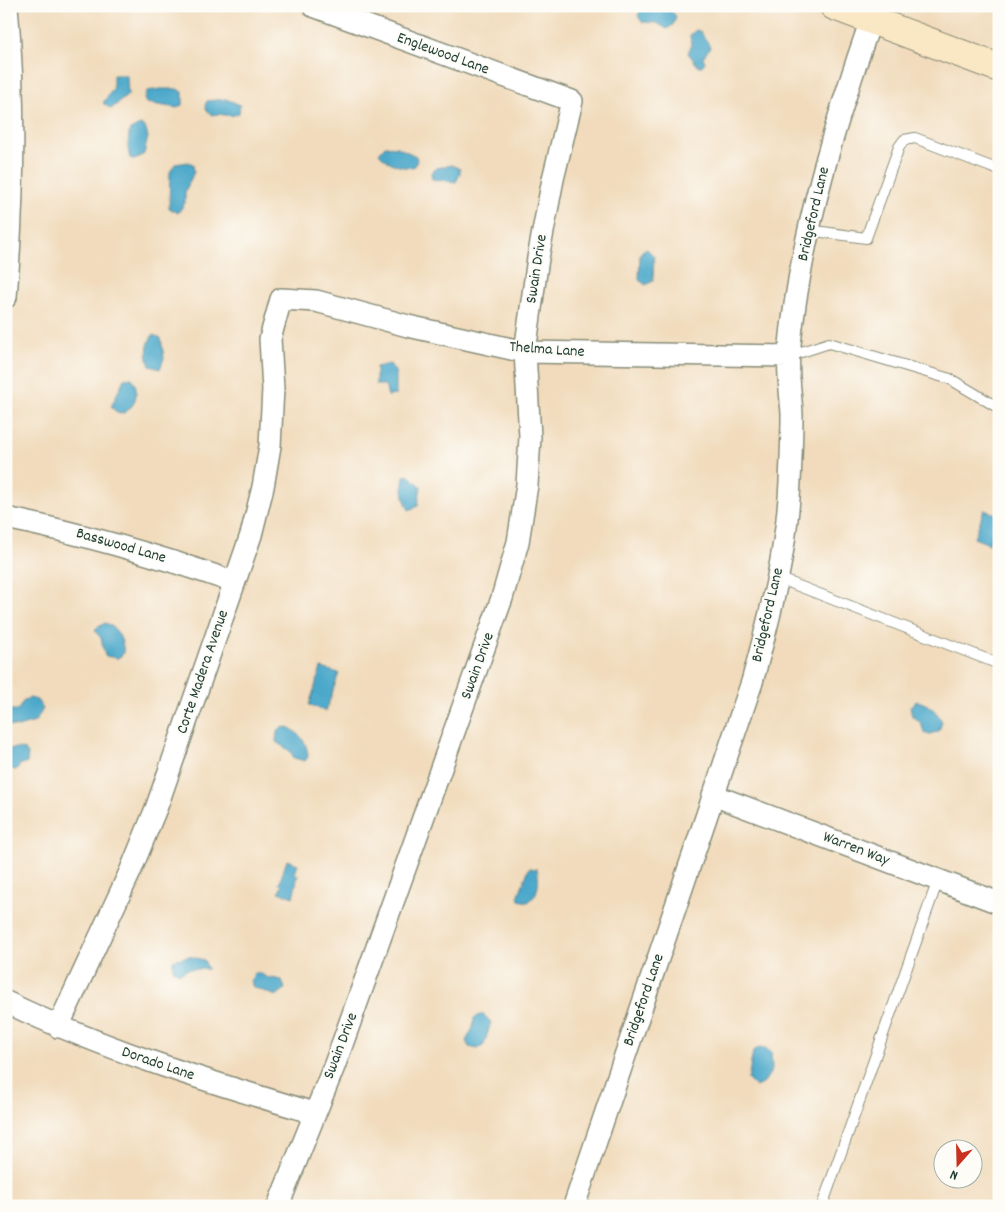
<svg xmlns="http://www.w3.org/2000/svg" width="1005" height="1212" viewBox="0 0 1005 1212" font-family="Dekko,sans-serif">
<rect width="100%" height="100%" fill="#fdfcf7"/>
<filter id="ink" filterUnits="userSpaceOnUse"><feTurbulence type="fractalNoise" baseFrequency=".02" numOctaves="2"/><feDisplacementMap in="SourceGraphic" scale="10" xChannelSelector="R" yChannelSelector="G"/><feConvolveMatrix kernelMatrix="1 2 1 2 8 2 1 2 1" color-interpolation-filters="sRGB"/></filter>
<filter id="wash" filterUnits="userSpaceOnUse"><feTurbulence type="fractalNoise" baseFrequency=".0096" numOctaves="4" result="noise"/><feDisplacementMap in="SourceGraphic" scale="20" xChannelSelector="R" yChannelSelector="G"/><feGaussianBlur stdDeviation="1.12" result="paint"/><feColorMatrix in="noise" values="0 0 0 0 0 0 0 0 0 0 0 0 0 0 0 0 0 1.4 0 .05"/><feComposite in="paint" operator="in"/></filter>
<g filter="url(#wash)">
<rect width="100%" height="100%" fill="#f1dbbc"/>
<path fill="#4ba8ca" stroke="#35727f" d="M 642,6 C 655,6 668,5 676,16 L 673,25 L 667,29 L 657,23 L 642,22 L 638,16 Z
M 696,30 C 702,31 701,33 704,37 C 712,49 712,45 703,57 L 705,62 L 702,66 L 698,66 L 688,53 L 691,46 L 690,35 Z
M 113,75 L 127,75 L 128,95 L 111,109 L 103,103 L 113,89 Z
M 160,89 L 177,89 L 183,92 L 183,104 L 177,108 L 146,103 L 144,99 L 147,91 Z
M 226,99 L 240,105 L 239,113 C 229,119 222,112 212,115 L 207,111 L 205,105 L 207,101 Z
M 140,125 L 145,127 L 148,137 L 144,154 L 135,160 L 130,158 C 127,151 128,137 130,130 Z
M 385,146 L 397,147 L 416,156 L 417,160 L 415,166 C 405,171 385,162 379,153 Z
M 188,162 L 193,164 L 194,172 L 185,192 L 185,203 L 178,213 L 169,208 L 170,172 L 175,164 Z
M 452,165 L 460,169 L 460,174 L 456,182 L 432,179 L 431,173 L 437,168 Z
M 647,249 L 654,256 L 653,281 L 646,285 L 639,280 L 640,254 L 643,250 Z
M 153,335 L 161,338 L 164,358 L 160,369 L 150,366 C 146,356 146,344 153,335 Z
M 390,364 L 396,373 L 396,395 L 388,396 L 385,385 L 376,385 L 376,367 Z
M 132,378 C 141,390 135,412 119,414 L 111,407 L 124,379 Z
M 408,475 L 421,486 L 418,506 L 409,510 C 403,499 402,488 404,476 Z
M 984,510 L 999,515 L 996,531 L 994,531 L 989,544 L 974,538 Z
M 105,623 C 117,626 125,643 123,654 L 118,658 L 105,656 L 101,638 L 95,631 L 97,628 Z
M 321,668 L 339,673 L 326,711 L 309,705 Z
M 30,698 L 37,700 L 43,709 L 35,722 L 18,727 L 6,725 L 6,710 L 18,710 L 24,700 Z
M 917,701 C 928,703 938,712 942,722 L 939,731 L 931,734 L 924,733 L 921,723 L 912,716 L 910,706 Z
M 288,727 C 300,733 308,744 308,757 L 305,761 L 294,758 L 290,751 L 276,742 L 277,731 L 281,728 Z
M 17,748 L 25,750 L 28,754 L 27,763 L 21,764 L 16,770 L 6,768 L 6,749 Z
M 287,860 L 298,864 L 295,874 L 298,875 L 293,897 L 279,892 L 282,885 L 279,884 Z
M 529,868 L 537,869 C 540,881 539,895 528,902 L 519,900 L 518,897 Z
M 189,956 L 204,960 L 208,969 L 189,969 L 179,973 L 173,970 L 173,960 Z
M 255,973 L 260,973 L 266,977 L 282,980 L 285,989 L 276,996 L 253,987 L 250,981 Z
M 480,1015 L 484,1015 L 491,1022 L 484,1045 L 478,1049 L 469,1047 L 466,1041 L 473,1028 L 474,1018 Z
M 761,1047 L 771,1052 L 772,1070 L 763,1084 L 755,1087 L 748,1080 L 753,1051 Z"/>
</g>
<g filter="url(#ink)">
<g fill="none" stroke-linecap="round" stroke-linejoin="round">
<defs>
<path id="lane" d="M 808,230 L 866,238 L 899,147 L 904,140 L 915,138 L 999,170
M 789,356 L 829,343 L 950,379 L 999,408
M 778,578 L 999,664
M 822,1206 L 938,880"/>
<path id="street" d="M 6,297 C 14,200 16,104 7,6
M 6,518 C 84,534 159,556 234,582
M 713,795 L 999,903
M 6,1002 C 105,1050 209,1082 314,1113
M 58,1027 L 130,872 L 157,806 L 251,535 L 263,487 L 270,446 L 273,389 L 270,339 L 281,299 L 316,301 L 408,326 L 525,352 L 789,356
M 278,1206 L 335,1064 L 502,598 L 518,542 L 527,485 L 530,437 L 525,352 L 538,258 L 553,179 L 572,101 L 313,6
M 574,1206 L 752,682 C 770,617 787,550 790,482 C 791,460 792,437 792,414 C 791,394 787,373 789,354 C 800,235 836,118 876,6"/>
<path id="secondary" d="M 834,6 L 999,68"/>
</defs>
<use href="#lane" stroke="#888c78" stroke-width="12"/>
<use href="#street" stroke="#888c78" stroke-width="24"/>
<use href="#secondary" stroke="#888c78" stroke-width="30"/>
<use href="#lane" stroke="#fff" stroke-width="10"/>
<use href="#street" stroke="#fff" stroke-width="21"/>
<use href="#secondary" stroke="#fae7c3" stroke-width="28"/>
</g>
</g>
<g text-anchor="middle" dominant-baseline="central" stroke-width="4.5" stroke-linejoin="round" paint-order="stroke">
<g font-size="16" fill="#1f3d34" stroke="#fdfcf7">
<text transform="translate(443 54) rotate(20)">Englewood Lane</text>
<text transform="translate(814 214) rotate(-77)">Bridgeford Lane</text>
<text transform="translate(537 269) rotate(-81)">Swain Drive</text>
<text transform="translate(547 350) rotate(4)">Thelma Lane</text>
<text transform="translate(121 546) rotate(16)">Basswood Lane</text>
<text transform="translate(768 615) rotate(-77)">Bridgeford Lane</text>
<text transform="translate(478 666) rotate(-70)">Swain Drive</text>
<text transform="translate(203 672) rotate(-71)">Corte Madera Avenue</text>
<text transform="translate(856 849) rotate(21)">Warren Way</text>
<text transform="translate(644 1000) rotate(-71)">Bridgeford Lane</text>
<text transform="translate(341 1046) rotate(-69)">Swain Drive</text>
<text transform="translate(158 1064) rotate(19)">Dorado Lane</text>
</g>
</g>
<rect width="1005" height="1212" fill="none" stroke="#fdfcf7" stroke-width="25"/>
<g transform="translate(958 1164) rotate(200)"><circle r="24" fill="#fdfcf7" stroke="#a4b0a9"/>
<path d="M0-4L9 19L0 12L-9 19Z" fill="#c8321e"/>
<text y="-8" font-size="14" font-weight="bold" text-anchor="middle" fill="#1f3d34">N</text>
</g>
</svg>
